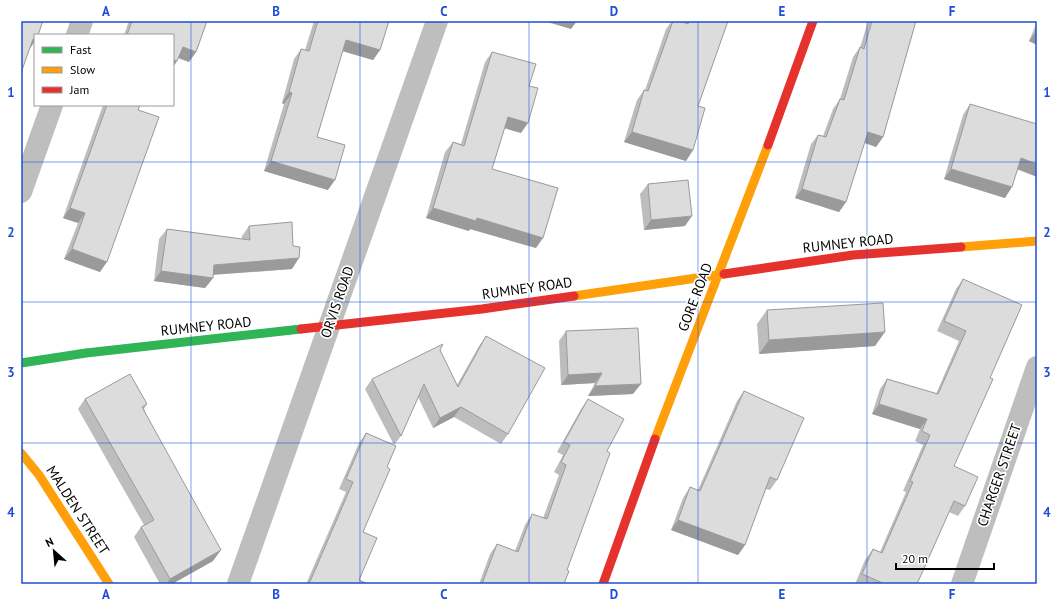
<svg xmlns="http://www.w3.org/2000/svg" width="1058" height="605" viewBox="0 0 1058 605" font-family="'PT Sans',sans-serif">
<rect width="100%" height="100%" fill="#fff"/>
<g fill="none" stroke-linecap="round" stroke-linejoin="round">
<path stroke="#bebebe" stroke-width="22" d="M 77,35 L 82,21
M 21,192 L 52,105
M 238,584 L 437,21
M 962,584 L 1037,367"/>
<path stroke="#30b455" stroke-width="9" d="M 21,363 L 86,353 L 301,329"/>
<path stroke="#ff9f0a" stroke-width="9" d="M 961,247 L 1037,241
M 574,296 L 724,274
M 655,439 L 768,145
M 21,453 L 39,475 L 109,584"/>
<path stroke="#e5322d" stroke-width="9" d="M 768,145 L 813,21
M 724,274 L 853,255 L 961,247
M 301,329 L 482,309 L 574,296
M 603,584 L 655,439"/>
</g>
<path fill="#bdbdbd" d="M 129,21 L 207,21 L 196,52 L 189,62 L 178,58 L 177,61 L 173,67 L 173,35 L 124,35 Z
M 314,21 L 389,21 L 380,50 L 373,60 L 342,51 L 317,137 L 328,190 L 264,171 L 284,104 L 282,103 L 294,59 L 301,49 L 305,50 Z
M 672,21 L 680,21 L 684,22 L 685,21 L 728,21 L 698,106 L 693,150 L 686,161 L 624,142 L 637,100 L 644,90 L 645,90 L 666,29 Z
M 868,21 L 916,21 L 883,137 L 876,147 L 864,143 L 846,202 L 839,212 L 795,198 L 811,144 L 818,135 L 823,136 L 833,109 L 840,99 L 853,57 L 860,47 L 860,48 Z
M 1037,22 L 1037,45 L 1029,41 Z
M 492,52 L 529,86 L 521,133 L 504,128 L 492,169 L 536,248 L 470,229 L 469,231 L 426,218 L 445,152 L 453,142 L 461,144 L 485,62 Z
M 970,104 L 1018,169 L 1005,198 L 944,179 L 963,115 Z
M 103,105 L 140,105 L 138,110 L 100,272 L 64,259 L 78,223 L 63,218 Z
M 648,184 L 685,226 L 644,230 L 640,194 Z
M 249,226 L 292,269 L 213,275 L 213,278 L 205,288 L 154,281 L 159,239 L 167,229 L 242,239 L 242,236 Z
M 963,279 L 990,378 L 954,466 L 965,506 L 958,516 L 949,512 L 917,584 L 855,584 L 865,560 L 873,549 L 880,552 L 906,492 L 903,491 L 923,445 L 915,441 L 920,429 L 872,414 L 880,389 L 887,379 L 936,394 L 959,341 L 937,331 L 956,289 Z
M 767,310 L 875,346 L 759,354 L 757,324 Z
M 566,331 L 633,394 L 588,396 L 595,383 L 561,385 L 559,341 Z
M 486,336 L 508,434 L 501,444 L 454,417 L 433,428 L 418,397 L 401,436 L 394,445 L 363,532 L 359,580 L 365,584 L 306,584 L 346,492 L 339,489 L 359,443 L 366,433 L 394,445 L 365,389 L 372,379 L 440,350 L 457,385 L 479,346 Z
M 744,391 L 777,480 L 770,490 L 766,489 L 745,545 L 738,555 L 671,530 L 683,498 L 690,487 L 698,490 L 737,401 Z
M 85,399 L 147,404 L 144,409 L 213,561 L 172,584 L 160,584 L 134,537 L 141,527 L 144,525 L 78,409 Z
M 588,399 L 607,451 L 567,570 L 564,584 L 479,584 L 490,554 L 497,544 L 515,551 L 525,525 L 532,514 L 543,518 L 559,475 L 554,472 L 563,455 L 557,452 L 581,409 Z"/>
<path fill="#9a9a9a" d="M 544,21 L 577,21 L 571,29 Z
M 1036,31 L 1037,31 L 1037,45 L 1029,41 Z
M 33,39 L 35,39 L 35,41 L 29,50 Z
M 346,40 L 380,50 L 373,60 L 339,50 Z
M 183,47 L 196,52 L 189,62 L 176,57 Z
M 173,60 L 177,61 L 173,67 Z
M 289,92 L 292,93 L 284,104 L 282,103 Z
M 508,117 L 528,123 L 521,133 L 500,127 Z
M 632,132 L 693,150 L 686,161 L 624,142 Z
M 868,132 L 883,137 L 876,147 L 861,141 Z
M 1021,158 L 1037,164 L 1037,177 L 1014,168 Z
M 271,161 L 335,180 L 328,190 L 264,171 Z
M 951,169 L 1012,187 L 1005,198 L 944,179 Z
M 802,189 L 846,202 L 839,212 L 795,198 Z
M 70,208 L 85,213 L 78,223 L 63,218 Z
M 433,208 L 477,218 L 543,238 L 536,248 L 470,229 L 469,231 L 426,218 Z
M 692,216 L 685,226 L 644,230 L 651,220 Z
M 72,249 L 107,262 L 100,272 L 64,259 Z
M 299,258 L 292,269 L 207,275 L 214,265 Z
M 161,271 L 213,278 L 205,288 L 154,281 Z
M 885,332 L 875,346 L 759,354 L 769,340 Z
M 602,373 L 595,383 L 561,385 L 568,375 Z
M 641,384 L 633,394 L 588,396 L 595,386 Z
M 879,404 L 927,419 L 920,429 L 872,414 Z
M 461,407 L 454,417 L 433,428 L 440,418 Z
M 678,520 L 745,545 L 738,555 L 671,530 Z
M 221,550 L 213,561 L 172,584 L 166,584 L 170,579 Z"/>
<path fill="#dcdcdc" stroke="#9a9a9a" d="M 21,21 L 43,21 L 38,35 L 35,35 L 35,39 L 33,39 L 21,73 Z
M 132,21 L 207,21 L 196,52 L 183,47 L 177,61 L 173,60 L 173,35 L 127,35 Z
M 318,21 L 389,21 L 380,50 L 346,40 L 317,137 L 345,145 L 335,180 L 271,161 L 292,93 L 289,92 L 301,49 L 309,51 Z
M 673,21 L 680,21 L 688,24 L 689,21 L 728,21 L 698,106 L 705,108 L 693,150 L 632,132 L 644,90 L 648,91 Z
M 872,21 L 916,21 L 883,137 L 868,132 L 846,202 L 802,189 L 818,135 L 826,137 L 840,99 L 844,100 L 860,47 L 864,49 Z
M 492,52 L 536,64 L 529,86 L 538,88 L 528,123 L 508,117 L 492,169 L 558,188 L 543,238 L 477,218 L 476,221 L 433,208 L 453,142 L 464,146 Z
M 970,104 L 1037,124 L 1037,164 L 1021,158 L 1012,187 L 951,169 Z
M 107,105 L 140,105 L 138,110 L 159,117 L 107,262 L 72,249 L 85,213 L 70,208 Z
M 688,180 L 692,216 L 651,220 L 648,184 Z
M 292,222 L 293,246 L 300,247 L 299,258 L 214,265 L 213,278 L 161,271 L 167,229 L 250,240 L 249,226 Z
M 963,279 L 1022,305 L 990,378 L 993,379 L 954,466 L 978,477 L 965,506 L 954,501 L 917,584 L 885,584 L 862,574 L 873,549 L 882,553 L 913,482 L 910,481 L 930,435 L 922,431 L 927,419 L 879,404 L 887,379 L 938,394 L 966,331 L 944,321 Z
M 883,303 L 885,332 L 769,340 L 767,310 Z
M 638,328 L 641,384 L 595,386 L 602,373 L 568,375 L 566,331 Z
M 486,336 L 545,368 L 508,434 L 461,407 L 440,418 L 424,384 L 401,436 L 372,379 L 443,344 L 440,350 L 458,387 Z
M 130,374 L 147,404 L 142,407 L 221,550 L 170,579 L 141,527 L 154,520 L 85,399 Z
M 744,391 L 804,418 L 777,480 L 770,477 L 745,545 L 678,520 L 690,487 L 700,491 Z
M 588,399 L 624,419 L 607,451 L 610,453 L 567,570 L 569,571 L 564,584 L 482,584 L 497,544 L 518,552 L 532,514 L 547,519 L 566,465 L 561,462 L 570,445 L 564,442 Z
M 366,433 L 396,446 L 387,467 L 390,469 L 363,532 L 377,538 L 359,580 L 366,583 L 365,584 L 309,584 L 353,482 L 346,479 Z"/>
<path fill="none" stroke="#1d4ed8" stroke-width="1" stroke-opacity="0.55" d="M 191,21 L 191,584M 360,21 L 360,584M 529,21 L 529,584M 698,21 L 698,584M 867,21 L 867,584M 21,162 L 1037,162M 21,302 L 1037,302M 21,443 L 1037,443"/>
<g text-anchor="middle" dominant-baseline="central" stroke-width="3.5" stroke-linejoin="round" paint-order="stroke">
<g font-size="14" fill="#000" stroke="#fff">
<text transform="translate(848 243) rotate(-6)">RUMNEY ROAD</text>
<text transform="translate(527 288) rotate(-8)">RUMNEY ROAD</text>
<text transform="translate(695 297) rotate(-69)">GORE ROAD</text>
<text transform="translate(337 302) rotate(-71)">ORVIS ROAD</text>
<text transform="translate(206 326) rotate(-6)">RUMNEY ROAD</text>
<text transform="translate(999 475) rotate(-71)">CHARGER STREET</text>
<text transform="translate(78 510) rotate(57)">MALDEN STREET</text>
</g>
</g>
<rect width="1058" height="605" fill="none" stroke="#ffffff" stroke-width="44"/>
<rect x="34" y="34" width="140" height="72" fill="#ffffff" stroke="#999999"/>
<rect x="42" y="47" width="20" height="6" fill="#30b455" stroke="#999999"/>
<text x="70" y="54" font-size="12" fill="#000000">Fast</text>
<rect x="42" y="67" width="20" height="6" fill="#ff9f0a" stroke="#999999"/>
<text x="70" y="74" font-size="12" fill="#000000">Slow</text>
<rect x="42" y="87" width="20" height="6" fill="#e5322d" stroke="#999999"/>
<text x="70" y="94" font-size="12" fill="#000000">Jam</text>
<g transform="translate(54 551) rotate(333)" stroke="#ffffff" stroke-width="3" paint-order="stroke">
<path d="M0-3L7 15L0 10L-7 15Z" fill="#000000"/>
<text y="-6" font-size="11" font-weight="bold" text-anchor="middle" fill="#000000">N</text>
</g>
<path d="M896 563v6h98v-6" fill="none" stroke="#000000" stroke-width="2"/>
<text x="902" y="563" font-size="12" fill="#000000" stroke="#ffffff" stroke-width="3" paint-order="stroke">20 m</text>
<rect x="22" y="22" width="1014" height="561" fill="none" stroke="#1d4ed8" stroke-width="1.5"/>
<g font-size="13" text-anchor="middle" font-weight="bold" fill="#1d4ed8">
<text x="106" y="16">A</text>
<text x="276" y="16">B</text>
<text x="444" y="16">C</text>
<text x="614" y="16">D</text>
<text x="782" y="16">E</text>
<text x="952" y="16">F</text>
<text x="11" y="97">1</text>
<text x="1047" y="97">1</text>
<text x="11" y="237">2</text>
<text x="1047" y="237">2</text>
<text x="11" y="377">3</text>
<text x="1047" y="377">3</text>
<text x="11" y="517">4</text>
<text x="1047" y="517">4</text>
<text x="106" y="599">A</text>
<text x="276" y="599">B</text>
<text x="444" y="599">C</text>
<text x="614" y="599">D</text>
<text x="782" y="599">E</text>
<text x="952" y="599">F</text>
</g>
</svg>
